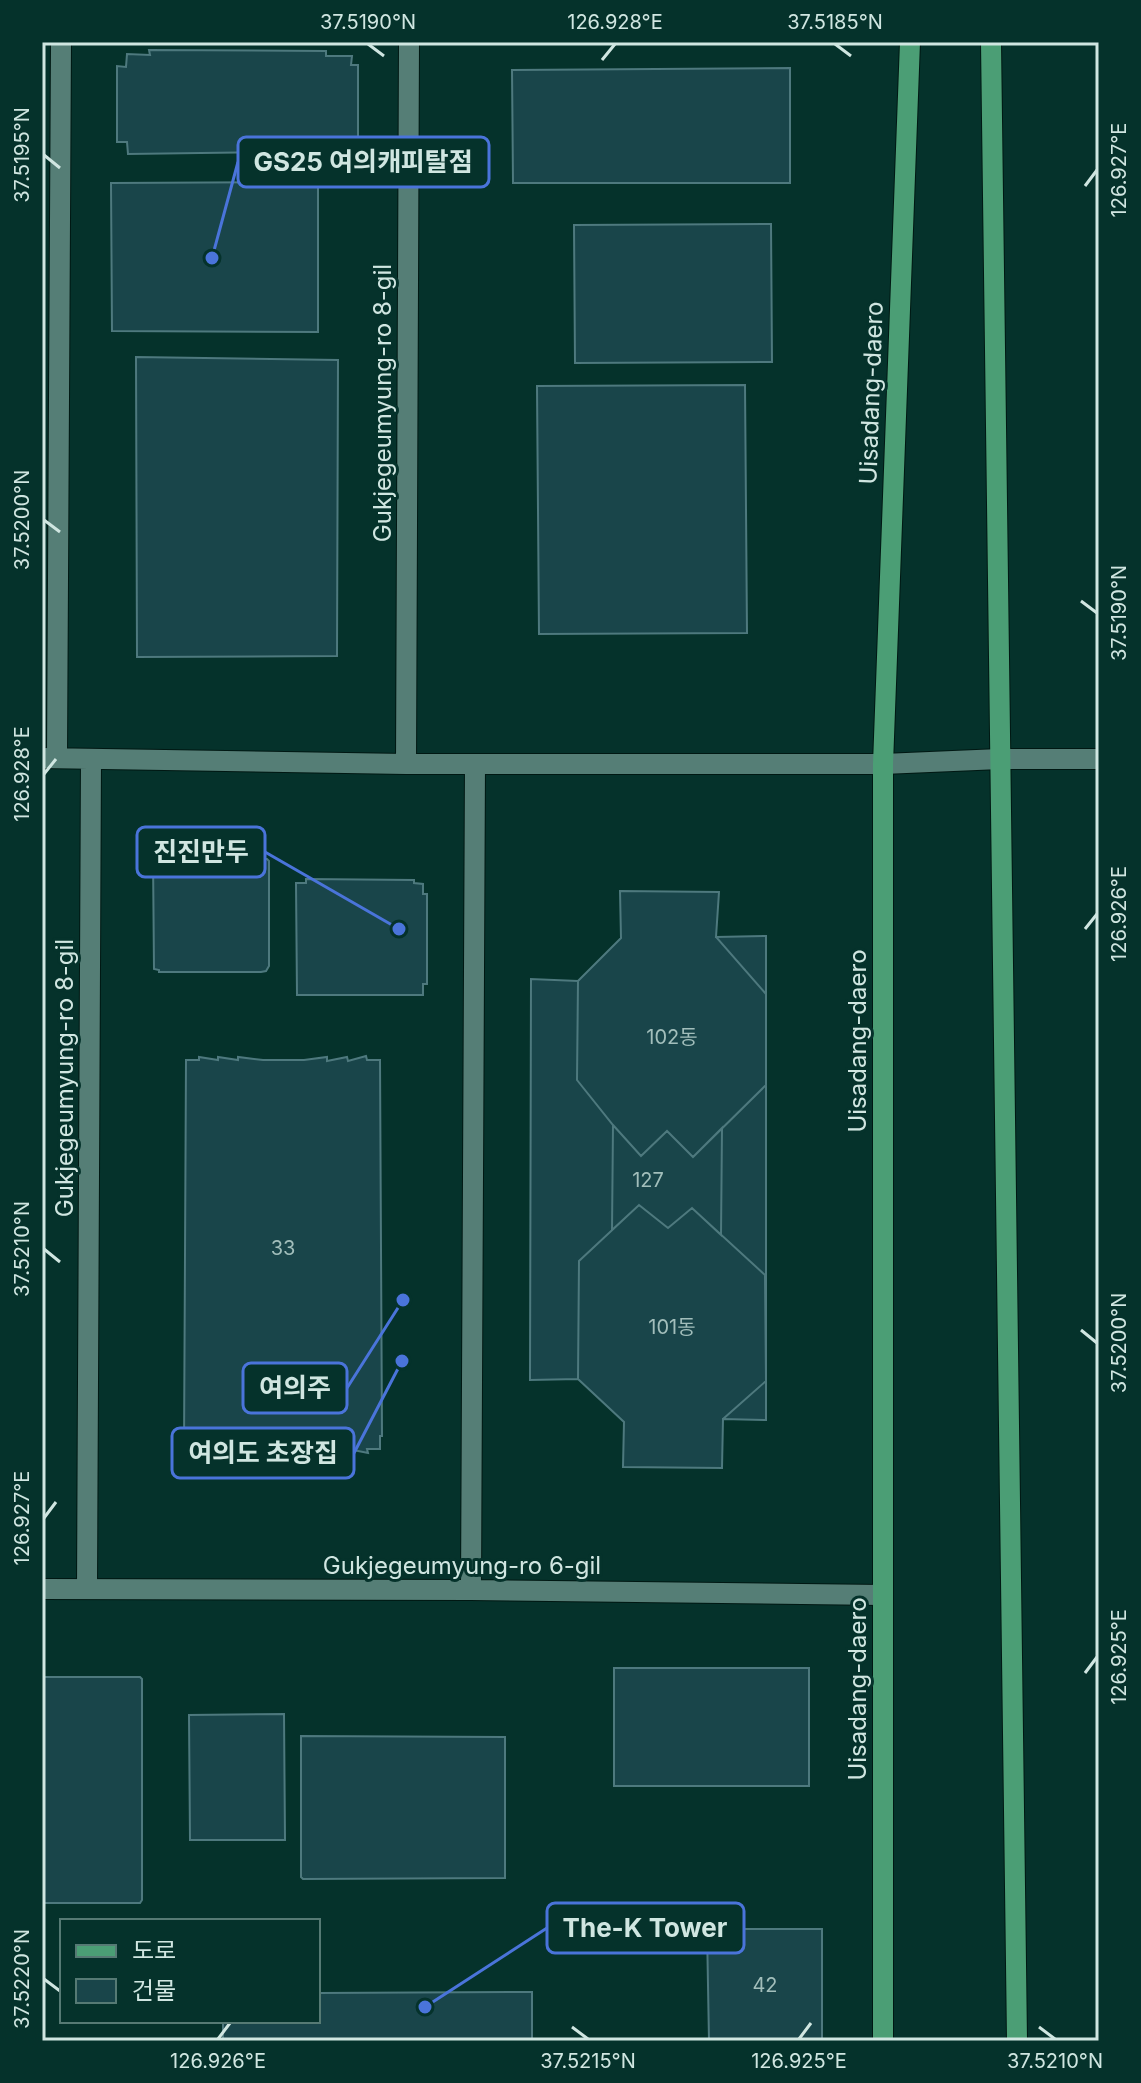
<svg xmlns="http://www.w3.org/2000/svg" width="1141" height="2083" viewBox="0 0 1141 2083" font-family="Inter,'Noto Sans KR',sans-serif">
<rect width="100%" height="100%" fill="#05322b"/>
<path fill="#19454a" stroke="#4e797e" stroke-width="2" d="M 149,50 L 326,51 L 326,56 L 352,56 L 351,65 L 358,65 L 358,143 L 349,143 L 349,151 L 128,154 L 127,142 L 117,142 L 117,66 L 126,67 L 127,54 L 150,55 Z
M 790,68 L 790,183 L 513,183 L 512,70 Z
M 318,182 L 318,332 L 112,331 L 111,183 Z
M 771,224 L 772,362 L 575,363 L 574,225 Z
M 136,357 L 338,360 L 337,656 L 137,657 Z
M 745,385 L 747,633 L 539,634 L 537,386 Z
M 153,857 L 264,857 L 264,859 L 267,859 L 269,861 L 269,966 L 266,971 L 261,972 L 159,972 L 159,970 L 154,969 Z
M 306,879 L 414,880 L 414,883 L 423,884 L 423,894 L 427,894 L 427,984 L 423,984 L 423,995 L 297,995 L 296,883 L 306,883 Z
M 620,891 L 719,892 L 716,937 L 766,936 L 766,1420 L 723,1419 L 722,1468 L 623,1467 L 624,1422 L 578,1379 L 530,1380 L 531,979 L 578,981 L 621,938 Z
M 620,891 L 719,892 L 716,937 L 766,994 L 766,1085 L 693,1157 L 667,1131 L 641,1156 L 613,1125 L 577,1080 L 578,981 L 621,938 Z
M 366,1056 L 367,1060 L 380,1060 L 382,1436 L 380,1436 L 380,1449 L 367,1449 L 368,1453 L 348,1449 L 348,1453 L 328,1450 L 327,1453 L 303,1450 L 265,1449 L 237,1453 L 237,1449 L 219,1453 L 218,1449 L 199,1453 L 198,1450 L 184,1450 L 186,1060 L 199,1060 L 199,1057 L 218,1060 L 218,1057 L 238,1060 L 238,1057 L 263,1060 L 304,1060 L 327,1057 L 327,1061 L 347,1057 L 348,1061 Z
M 613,1125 L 641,1156 L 667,1131 L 693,1157 L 722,1128 L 721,1235 L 692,1208 L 668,1228 L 639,1205 L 612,1230 Z
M 639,1205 L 668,1228 L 692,1208 L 765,1275 L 766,1381 L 723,1419 L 722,1468 L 623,1467 L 624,1422 L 578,1379 L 579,1261 Z
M 614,1668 L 809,1668 L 809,1786 L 614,1786 Z
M 42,1677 L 140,1677 L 142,1679 L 142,1900 L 140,1903 L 42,1903 Z
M 284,1714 L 285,1840 L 190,1840 L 189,1715 Z
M 301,1736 L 505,1737 L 505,1878 L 303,1879 L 301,1877 Z
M 707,1929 L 822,1929 L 822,2041 L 709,2041 Z
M 532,1992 L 532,2041 L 223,2041 L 223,2021 L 318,2021 L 318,1993 Z"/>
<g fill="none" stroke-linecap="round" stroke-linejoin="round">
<defs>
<path id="minor" d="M 42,758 L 406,764 L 883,764 L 1000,759 L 1099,759
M 57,758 L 61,42
M 406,764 L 409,42
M 42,1589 L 471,1590 L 882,1595
M 87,1589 L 91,760
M 471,1590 L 475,764"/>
<path id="major" d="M 991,42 L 1017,2041
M 883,2041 L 883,764 L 910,42"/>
</defs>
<use href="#minor" stroke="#001813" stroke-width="22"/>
<use href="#major" stroke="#001813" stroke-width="22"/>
<use href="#minor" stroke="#557e76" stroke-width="20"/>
<use href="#major" stroke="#4b9e75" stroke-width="20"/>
</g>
<path fill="none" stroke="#d0e6e1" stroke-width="3" d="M 368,44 L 384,56M 835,44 L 851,56M 602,60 L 615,44M 44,155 L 60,168M 1085,186 L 1097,170M 44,520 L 60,532M 1081,601 L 1097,613M 44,774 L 56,759M 1085,929 L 1097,914M 44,1249 L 60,1262M 1081,1330 L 1097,1343M 44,1518 L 56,1502M 1085,1673 L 1097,1657M 44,1979 L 60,1991M 572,2027 L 588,2039M 1039,2027 L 1055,2039M 218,2039 L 230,2023M 799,2039 L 811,2023"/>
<g text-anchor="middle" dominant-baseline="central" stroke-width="6" stroke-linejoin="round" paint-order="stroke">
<g font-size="20" fill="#a2bebb">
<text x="672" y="1037">102동</text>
<text x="648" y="1180">127</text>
<text x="283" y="1248">33</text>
<text x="672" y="1327">101동</text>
<text x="765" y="1985">42</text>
</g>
<g font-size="24" fill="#d0e6e1" stroke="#05322b">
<text transform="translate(871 393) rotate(-88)">Uisadang-daero</text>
<text transform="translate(382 403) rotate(-90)">Gukjegeumyung-ro 8-gil</text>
<text transform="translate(857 1041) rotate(-90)">Uisadang-daero</text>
<text transform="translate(64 1078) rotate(-90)">Gukjegeumyung-ro 8-gil</text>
<text x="462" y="1565">Gukjegeumyung-ro 6-gil</text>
<text transform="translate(857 1689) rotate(-90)">Uisadang-daero</text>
</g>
</g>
<path fill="none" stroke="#4a74da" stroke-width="3" d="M212 258L238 162M399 929L265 852M403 1300L347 1388M402 1361L354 1453M425 2007L547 1928"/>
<g fill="#4a74da" stroke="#05322b" stroke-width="3">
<circle cx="212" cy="258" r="8"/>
<circle cx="399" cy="929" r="8"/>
<circle cx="403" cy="1300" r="8"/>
<circle cx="402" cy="1361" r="8"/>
<circle cx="425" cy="2007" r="8"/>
</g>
<g fill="#05322b" stroke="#4a74da" stroke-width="3">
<rect x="238" y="137" width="251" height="50" rx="8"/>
<rect x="137" y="827" width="128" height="50" rx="8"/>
<rect x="243" y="1363" width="104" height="50" rx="8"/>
<rect x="172" y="1428" width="182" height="50" rx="8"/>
<rect x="547" y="1903" width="197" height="50" rx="8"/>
</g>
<g font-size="26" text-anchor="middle" font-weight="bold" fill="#d0e6e1">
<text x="363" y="171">GS25 여의캐피탈점</text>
<text x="201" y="861">진진만두</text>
<text x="295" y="1397">여의주</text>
<text x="263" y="1462">여의도 초장집</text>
<text x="645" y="1937">The-K Tower</text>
</g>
<rect width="1141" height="2083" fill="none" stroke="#05322b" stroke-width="88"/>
<rect x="60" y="1919" width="260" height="104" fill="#05322b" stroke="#567a74" stroke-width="2"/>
<rect x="76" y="1945" width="40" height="12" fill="#4b9e75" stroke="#567a74" stroke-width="2"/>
<text x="132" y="1959" font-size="24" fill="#d0e6e1">도로</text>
<rect x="76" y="1979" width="40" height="24" fill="#19454a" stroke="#567a74" stroke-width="2"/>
<text x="132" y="1999" font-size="24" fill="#d0e6e1">건물</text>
<rect x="44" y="44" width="1053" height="1995" fill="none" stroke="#d0e6e1" stroke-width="3"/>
<g font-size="20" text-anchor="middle" fill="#d0e6e1">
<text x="368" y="29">37.5190°N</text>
<text x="615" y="29">126.928°E</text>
<text x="835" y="29">37.5185°N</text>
<text transform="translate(22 155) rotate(-90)" y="7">37.5195°N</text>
<text transform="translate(1119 170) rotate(-90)" y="7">126.927°E</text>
<text transform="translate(22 520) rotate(-90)" y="7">37.5200°N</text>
<text transform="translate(1119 613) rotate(-90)" y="7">37.5190°N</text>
<text transform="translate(22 774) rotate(-90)" y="7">126.928°E</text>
<text transform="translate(1119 914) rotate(-90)" y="7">126.926°E</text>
<text transform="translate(22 1249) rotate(-90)" y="7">37.5210°N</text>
<text transform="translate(1119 1343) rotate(-90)" y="7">37.5200°N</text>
<text transform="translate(22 1518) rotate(-90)" y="7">126.927°E</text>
<text transform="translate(1119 1657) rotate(-90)" y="7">126.925°E</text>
<text transform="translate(22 1979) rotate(-90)" y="7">37.5220°N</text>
<text x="218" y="2068">126.926°E</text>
<text x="588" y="2068">37.5215°N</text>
<text x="799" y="2068">126.925°E</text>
<text x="1055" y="2068">37.5210°N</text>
</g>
</svg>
